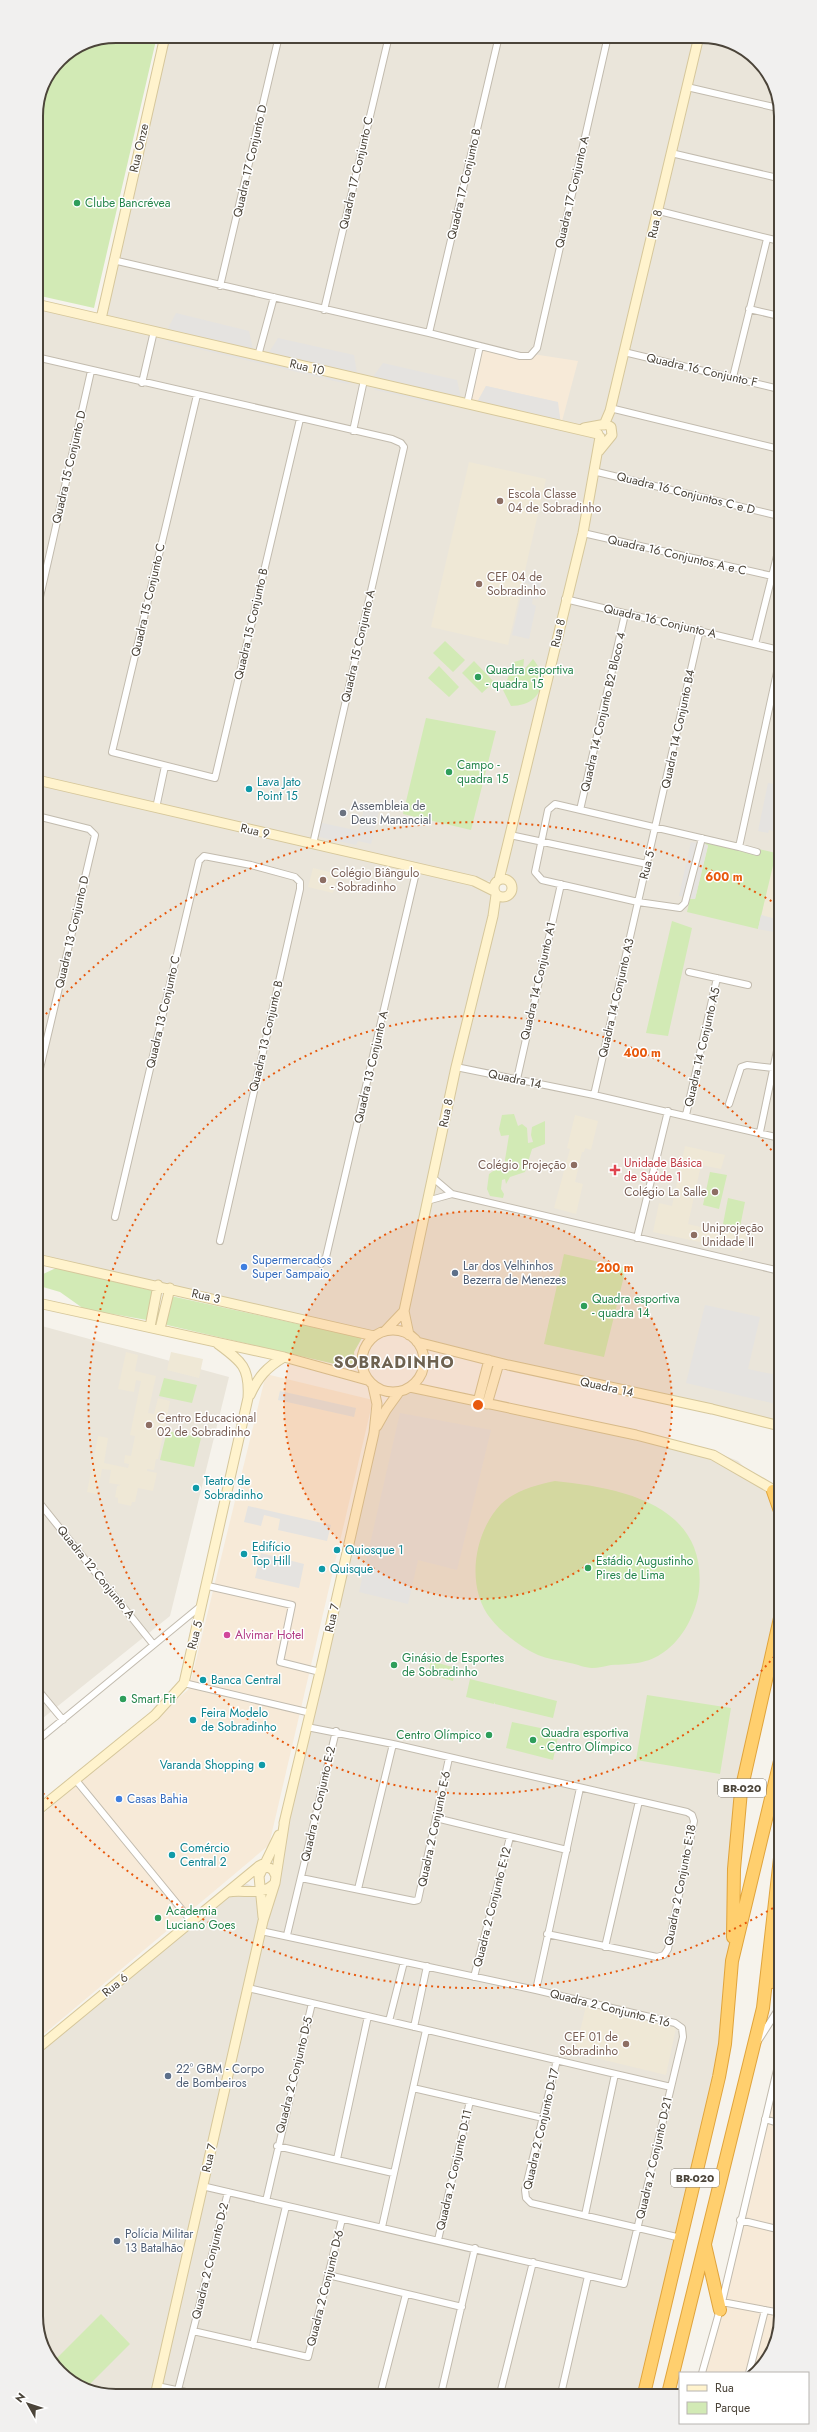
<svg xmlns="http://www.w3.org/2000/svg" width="817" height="2432" viewBox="0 0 817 2432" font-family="Jost,sans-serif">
<rect width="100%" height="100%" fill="#f6f3ec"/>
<path fill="#eae5da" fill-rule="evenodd" d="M 165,36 L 706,36 L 754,56 L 778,96 L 780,1426 L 419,1339 L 412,1333 L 404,1311 L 384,1329 L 374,1334 L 37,1256 L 36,304 L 100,319 ZM 604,425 L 611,436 L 597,454 L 599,436 L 579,429 ZM 505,858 L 508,881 L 512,889 L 508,896 L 504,897 L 493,916 L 494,893 L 475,882 L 497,881 Z
M 38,1325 L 229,1377 L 170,1616 L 38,1722 Z
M 410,1385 L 715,1452 L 738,1461 L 761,1484 L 773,1491 L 780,1511 L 780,1620 L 749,1750 L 725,2044 L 643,2394 L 111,2396 L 63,2376 L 39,2336 L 38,2044 L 230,1886 L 247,1884 L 258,1888 L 263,1920 L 379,1414 L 400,1390 Z"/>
<path fill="#f7ead8" d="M 480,346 L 578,361 L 561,425 L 557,402 L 486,386 L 475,406 L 467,404 Z
M 266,1374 L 373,1400 L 269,1845 L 38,2039 L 38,1818 L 189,1689 Z
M 781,2042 L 781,2316 L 764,2365 L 752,2373 L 703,2373 Z"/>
<path fill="#efe8d6" d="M 469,462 L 546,479 L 508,645 L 431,627 Z
M 774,861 L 779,862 L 779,920 L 761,915 Z
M 313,868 L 337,874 L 333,893 L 308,887 Z
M 575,1115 L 598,1121 L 591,1150 L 585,1148 L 584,1152 L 582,1152 L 575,1182 L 583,1184 L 576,1214 L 554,1208 L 570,1149 L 567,1148 Z
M 685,1146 L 725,1155 L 721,1169 L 701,1165 L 688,1224 L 718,1231 L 721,1225 L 747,1232 L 742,1251 L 653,1232 L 659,1203 L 672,1206 Z
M 126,1352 L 138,1355 L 135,1371 L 156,1376 L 148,1413 L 154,1414 L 158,1398 L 170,1401 L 158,1459 L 156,1459 L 154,1470 L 147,1469 L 147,1471 L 157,1473 L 153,1491 L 138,1488 L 135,1502 L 132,1502 L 131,1506 L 118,1503 L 118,1498 L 115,1497 L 117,1486 L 121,1485 L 109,1483 L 111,1470 L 102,1469 L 97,1494 L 87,1492 L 98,1436 L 108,1438 L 104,1463 L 128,1468 L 129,1464 L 124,1463 L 125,1455 L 131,1456 L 135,1436 L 130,1435 L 141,1381 L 136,1380 L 134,1392 L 118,1389 Z
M 171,1352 L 203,1359 L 199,1378 L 167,1370 Z
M 586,2006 L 676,2028 L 666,2075 L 575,2053 Z"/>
<path fill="#d2eab5" d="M 116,36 L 157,36 L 94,308 L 36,295 L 36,111 C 43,82 55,54 86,42 C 95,38 107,38 116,36 Z
M 445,641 L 465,660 L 453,672 L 433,653 Z
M 524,659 L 523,671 L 533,659 C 551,681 540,706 511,706 L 503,690 L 514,662 Z
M 474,661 L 494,682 L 482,693 L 462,673 Z
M 439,666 L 459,687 L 449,697 L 428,678 Z
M 426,718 L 496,731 L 471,830 L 403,814 Z
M 710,838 L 776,853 L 758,929 L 687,912 L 690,899 L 695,899 L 708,846 L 703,842 Z
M 672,921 L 692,928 L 668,1036 L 646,1033 Z
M 514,1114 L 518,1126 L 522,1124 L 527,1128 L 528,1143 L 533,1142 L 531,1135 L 532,1127 L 545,1121 L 545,1144 L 532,1149 L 525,1172 L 510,1177 L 506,1184 L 505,1179 L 502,1180 L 501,1189 L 504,1194 L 503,1198 L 490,1196 L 487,1189 L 489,1174 L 496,1169 L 509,1170 L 504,1166 L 509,1135 L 501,1136 L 499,1129 L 502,1115 Z
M 710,1172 L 727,1175 L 719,1209 L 703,1205 Z
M 728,1198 L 745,1202 L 740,1227 L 723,1224 Z
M 564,1254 L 626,1268 L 604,1357 L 544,1344 Z
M 56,1268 L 154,1291 L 147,1320 L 84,1309 L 60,1292 L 43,1287 L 39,1283 L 41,1275 Z
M 171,1296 L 362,1338 L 354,1352 L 356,1369 L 167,1325 L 165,1323 Z
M 164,1378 L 197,1385 L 192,1403 L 159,1396 Z
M 167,1431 L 184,1434 L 180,1451 L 184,1434 L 201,1438 L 194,1467 L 160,1460 Z
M 555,1481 C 621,1488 708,1504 699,1591 C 696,1613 683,1639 664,1652 C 648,1664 631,1664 611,1665 C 605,1666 598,1668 592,1668 C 585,1668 577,1664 570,1663 C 559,1660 547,1659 538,1655 C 521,1647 502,1633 491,1619 C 465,1587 474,1532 501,1504 C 516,1490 536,1485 555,1481 Z
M 431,1661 L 456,1668 L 453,1681 L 428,1674 Z
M 470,1679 L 557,1701 L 553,1718 L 495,1704 L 495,1702 L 494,1704 L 466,1697 Z
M 647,1695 L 731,1708 L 720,1774 L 636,1760 Z
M 512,1722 L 559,1732 L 553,1760 L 506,1748 Z
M 101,2314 L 130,2344 L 88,2386 L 71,2379 L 54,2361 Z"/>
<path fill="#e5e3e0" d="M 176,313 L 249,331 L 254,354 L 266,357 L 278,338 L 354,355 L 358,379 L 348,384 L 325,379 L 327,372 L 324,371 L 323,378 L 168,342 L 165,334 Z
M 383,363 L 457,380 L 462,402 L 452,407 L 375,390 L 370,381 Z
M 486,386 L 558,402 L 561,425 L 475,406 Z
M 523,578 L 541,582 L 538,599 L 533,598 L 532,604 L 536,606 L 529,639 L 512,635 L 523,588 L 527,589 L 529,584 L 522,582 Z
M 779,773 L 779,832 L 769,830 L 768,833 L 758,831 L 768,783 L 777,785 Z
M 364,808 L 379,811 L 371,844 L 358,841 L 356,845 L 315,836 L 318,822 L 359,831 Z
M 691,842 L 708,845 L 695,899 L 679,896 Z
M 761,915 L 779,920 L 779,933 L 758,929 Z
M 705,1305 L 760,1317 L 748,1369 L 780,1376 L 780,1405 L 686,1383 Z
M 280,1391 L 356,1408 L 354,1417 L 278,1400 Z
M 400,1413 L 491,1430 L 457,1570 L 418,1560 L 408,1604 L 359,1592 Z
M 248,1506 L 331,1525 L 327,1541 L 278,1530 L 280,1519 L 264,1515 L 261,1526 L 244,1522 Z
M 261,1553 L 304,1564 L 299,1588 L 255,1578 Z"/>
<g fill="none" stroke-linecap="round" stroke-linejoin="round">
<defs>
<path id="street" d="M 687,87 L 778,108
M 671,153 L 778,178
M 659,211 L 779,241
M 113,260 L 429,333 L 520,356 L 530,356 L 537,348 L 608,36
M 220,286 L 279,36
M 749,309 L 779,316
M 324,310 L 389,36
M 429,333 L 499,36
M 624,352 L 779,389
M 258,356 L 274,297
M 36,357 L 392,439 L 401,443 L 404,447 L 313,844
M 733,377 L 767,239
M 142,383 L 154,331
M 197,395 L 112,752 L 215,778 L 300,419
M 467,404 L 480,346
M 610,408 L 779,449
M 353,431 L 364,380
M 593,471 L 779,516
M 583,533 L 772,576
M 565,599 L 779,650
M 37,610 L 91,371
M 755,644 L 779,548
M 156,808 L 165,766
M 580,810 L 625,614
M 37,816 L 89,829 L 95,835 L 37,1081
M 510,835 L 647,864
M 702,838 L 685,903 L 680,908 L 638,902 L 542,880 L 535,872 L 548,810 L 555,804 L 739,847 L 757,852
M 739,847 L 779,663
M 689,972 L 748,985
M 456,1067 L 594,1095 L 780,1138
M 517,1079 L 561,884
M 594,1095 L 700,630
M 729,1104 L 741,1067 L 747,1065 L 773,1068
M 686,1115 L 717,978
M 760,1132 L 779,1041
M 432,1177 L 452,1194
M 452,1194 L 780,1271
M 427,1201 L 452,1194
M 115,1217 L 199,861 L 204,856 L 251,865 L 295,877 L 300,882 L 300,889 L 220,1241
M 637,1238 L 668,1111
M 321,1264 L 326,1257 L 417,868
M 38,1501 L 153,1644
M 208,1586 L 292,1605 L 280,1662 L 320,1672
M 184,1683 L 311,1713
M 38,1690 L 63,1720
M 307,1727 L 393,1744 L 687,1812 L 692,1815 L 694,1821 L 668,1949 L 664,1955 L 657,1957 L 547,1934
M 38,1740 L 202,1605
M 75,1779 L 192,1922
M 436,1818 L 567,1850
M 301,1878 L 414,1901 L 418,1900 L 449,1758
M 358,1889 L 393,1744
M 287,1935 L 336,1731
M 605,1947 L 639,1801
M 474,1977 L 510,1837
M 248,1988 L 671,2087
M 536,1990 L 580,1788
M 389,2021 L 404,1962
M 414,2027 L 427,1966
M 38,2035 L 45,2042
M 758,2041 L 781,2005
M 557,2060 L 525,2190 L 526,2198 L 531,2203 L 681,2238
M 413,2088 L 543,2118
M 765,2119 L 781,2124
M 277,2146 L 393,2173
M 337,2159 L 368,2016
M 202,2186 L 624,2284 L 683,2037 L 682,2028 L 675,2023 L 536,1990 L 261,1931
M 266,2201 L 312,2003
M 585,2215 L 615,2074
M 740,2220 L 781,2230
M 382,2227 L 426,2030
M 438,2240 L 470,2101
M 328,2275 L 462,2307
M 722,2302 L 781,2313
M 193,2331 L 308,2357 L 342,2219
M 253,2345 L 286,2206
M 702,2373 L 722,2302 L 781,2053
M 749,2373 L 765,2310
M 157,2386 L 200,2395
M 178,2390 L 228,2192
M 441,2394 L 475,2248
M 500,2394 L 533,2262
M 561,2394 L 588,2276
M 380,2395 L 406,2294"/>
<path id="secondary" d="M 36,304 L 598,434
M 101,319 L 165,36
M 604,425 L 610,411 L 624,352 L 699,36
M 584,428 L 606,424 L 611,427 L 612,435 L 599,451
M 37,780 L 474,881 L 494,891
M494 888a9 9 0 1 1 18 0a9 9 0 1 1-18 0Z
M 499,880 L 583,533 L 600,437
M 37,1259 L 374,1336
M 38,1303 L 284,1357 L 367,1380
M 150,1327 L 158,1285
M 160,1329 L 170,1288
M362 1361a31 31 0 1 1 62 0a31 31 0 1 1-62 0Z
M 385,1331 L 404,1311
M 409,1335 L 404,1311 L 456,1067 L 493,916 L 496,895
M 417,1342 L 508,1365 L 712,1409 L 780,1426
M 410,1387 L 636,1435 L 713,1455 L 779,1493
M 250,1395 C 258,1377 267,1367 284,1357
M 478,1402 L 489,1360
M 487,1404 L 499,1363
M 377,1426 L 386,1410 L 399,1392
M 38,1810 L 155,1715 L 184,1683 L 248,1398 C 250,1367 241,1361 218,1344
M 284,1823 L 320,1672 L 374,1433 L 377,1404 L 373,1386
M 228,1892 C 245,1889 262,1897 275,1883
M 263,1917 L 259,1876 L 279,1835
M 38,2048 L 259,1866 L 263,1864 L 273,1870 L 276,1876
M 155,2396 L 263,1921 L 275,1883 L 285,1819"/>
<path id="highway" d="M 773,1491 L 780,1511
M 733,1937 L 734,1869 L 741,1791 L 780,1618
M 772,1982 L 781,1955
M 705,2245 L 720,2310
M 644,2394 L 719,2077 L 725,2044 L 732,1961 L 780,1761
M 668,2394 L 763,2008 L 780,1858"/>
</defs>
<use href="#street" stroke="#c2bbae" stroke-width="8"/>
<use href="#secondary" stroke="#d6c79b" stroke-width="11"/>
<use href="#highway" stroke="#e0a43c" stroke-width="14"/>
<use href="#street" stroke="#fff" stroke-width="6"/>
<use href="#secondary" stroke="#fff3cd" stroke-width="9"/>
<use href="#highway" stroke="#ffcf6e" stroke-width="12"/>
</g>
<circle cx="478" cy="1405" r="194" fill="#e8590c" fill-opacity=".12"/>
<g fill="none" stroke="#e8590c" stroke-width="2" stroke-dasharray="2 4">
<circle cx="478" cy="1405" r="194"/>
<path d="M778 1652A389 389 0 1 1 778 1158"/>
<path d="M778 1905A583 583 0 0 1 41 1791M38 1023A583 583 0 0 1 778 905"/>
</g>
<g fill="#2e9e5b" stroke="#fff" stroke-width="1.5">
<circle cx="77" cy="203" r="4"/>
<circle cx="478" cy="677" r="4"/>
<circle cx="449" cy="772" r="4"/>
<circle cx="584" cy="1306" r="4"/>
<circle cx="588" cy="1568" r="4"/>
<circle cx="394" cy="1665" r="4"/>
<circle cx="123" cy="1699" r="4"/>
<circle cx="489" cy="1735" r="4"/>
<circle cx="533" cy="1740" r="4"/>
<circle cx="158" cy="1918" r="4"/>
</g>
<g fill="#8d6e63" stroke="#fff" stroke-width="1.5">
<circle cx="500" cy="501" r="4"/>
<circle cx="479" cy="584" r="4"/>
<circle cx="323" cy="880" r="4"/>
<circle cx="574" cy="1165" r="4"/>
<circle cx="715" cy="1192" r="4"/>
<circle cx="694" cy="1235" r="4"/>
<circle cx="149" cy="1425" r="4"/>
<circle cx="626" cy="2044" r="4"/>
</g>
<g fill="#0f9aa8" stroke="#fff" stroke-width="1.5">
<circle cx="249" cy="789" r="4"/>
<circle cx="196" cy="1488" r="4"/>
<circle cx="337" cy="1550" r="4"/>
<circle cx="244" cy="1554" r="4"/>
<circle cx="322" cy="1569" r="4"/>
<circle cx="203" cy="1680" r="4"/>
<circle cx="193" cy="1720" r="4"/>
<circle cx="262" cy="1765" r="4"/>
<circle cx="172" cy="1855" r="4"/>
</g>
<circle fill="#6b7280" stroke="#fff" stroke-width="1.5" cx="343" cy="813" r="4"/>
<path fill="#e0444e" stroke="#fff" stroke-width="1.5" d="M613 1164h4v4h4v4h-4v4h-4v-4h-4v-4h4z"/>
<g fill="#3f7fe0" stroke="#fff" stroke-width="1.5">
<circle cx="244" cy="1267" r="4"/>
<circle cx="119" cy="1799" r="4"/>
</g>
<g fill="#5c6f8a" stroke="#fff" stroke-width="1.5">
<circle cx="455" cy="1273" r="4"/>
<circle cx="168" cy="2076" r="4"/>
<circle cx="117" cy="2241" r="4"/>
</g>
<circle fill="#d1479c" stroke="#fff" stroke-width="1.5" cx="227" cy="1635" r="4"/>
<g text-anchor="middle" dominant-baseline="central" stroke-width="3" stroke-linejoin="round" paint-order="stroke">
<g fill="#fff" stroke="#817c74" stroke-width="1">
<rect x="718" y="1779" width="48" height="18" rx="3"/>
<rect x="671" y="2169" width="48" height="18" rx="3"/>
</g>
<g font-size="11" font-weight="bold" fill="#4b4439">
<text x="742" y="1788">BR-020</text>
<text x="695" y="2178">BR-020</text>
</g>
<g font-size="12" fill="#4b4439" stroke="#fff">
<text transform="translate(139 148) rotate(-77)">Rua Onze</text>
<text transform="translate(250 161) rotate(-77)">Quadra 17 Conjunto D</text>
<text transform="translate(356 173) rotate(-77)">Quadra 17 Conjunto C</text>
<text transform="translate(464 184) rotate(-77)">Quadra 17 Conjunto B</text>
<text transform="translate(572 192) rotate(-77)">Quadra 17 Conjunto A</text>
<text transform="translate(655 224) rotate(-77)">Rua 8</text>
<text transform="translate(307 367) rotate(13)">Rua 10</text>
<text transform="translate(702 370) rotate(13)">Quadra 16 Conjunto F</text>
<text transform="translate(69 467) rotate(-77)">Quadra 15 Conjunto D</text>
<text transform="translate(686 493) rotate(14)">Quadra 16 Conjuntos C e D</text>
<text transform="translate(677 555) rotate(13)">Quadra 16 Conjuntos A e C</text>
<text transform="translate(148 600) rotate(-77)">Quadra 15 Conjunto C</text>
<text transform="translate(660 621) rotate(13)">Quadra 16 Conjunto A</text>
<text transform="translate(251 624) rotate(-77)">Quadra 15 Conjunto B</text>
<text transform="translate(558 633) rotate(-77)">Rua 8</text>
<text transform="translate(358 646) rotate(-77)">Quadra 15 Conjunto A</text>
<text transform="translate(603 712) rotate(-77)">Quadra 14 Conjunto B2 Bloco 4</text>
<text transform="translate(678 729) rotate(-78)">Quadra 14 Conjunto B4</text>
<text transform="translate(255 831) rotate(13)">Rua 9</text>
<text transform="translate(647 865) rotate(-76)">Rua 5</text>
<text transform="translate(72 932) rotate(-77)">Quadra 13 Conjunto D</text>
<text transform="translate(538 981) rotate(-77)">Quadra 14 Conjunto A1</text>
<text transform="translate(616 998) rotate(-77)">Quadra 14 Conjunto A3</text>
<text transform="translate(163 1012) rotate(-77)">Quadra 13 Conjunto C</text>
<text transform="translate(266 1036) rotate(-77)">Quadra 13 Conjunto B</text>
<text transform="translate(702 1047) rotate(-77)">Quadra 14 Conjunto A5</text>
<text transform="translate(371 1067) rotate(-77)">Quadra 13 Conjunto A</text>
<text transform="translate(515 1079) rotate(12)">Quadra 14</text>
<text transform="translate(446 1113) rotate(-78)">Rua 8</text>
<text transform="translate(206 1296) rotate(13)">Rua 3</text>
<text transform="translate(607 1387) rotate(12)">Quadra 14</text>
<text transform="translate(96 1572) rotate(51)">Quadra 12 Conjunto A</text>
<text transform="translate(332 1618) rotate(-77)">Rua 7</text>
<text transform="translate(195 1635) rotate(-76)">Rua 5</text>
<text transform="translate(318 1804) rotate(-77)">Quadra 2 Conjunto E-2</text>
<text transform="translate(434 1829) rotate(-78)">Quadra 2 Conjunto E-6</text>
<text transform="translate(680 1885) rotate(-79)">Quadra 2 Conjunto E-18</text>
<text transform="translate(492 1907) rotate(-76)">Quadra 2 Conjunto E-12</text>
<text transform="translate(115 1985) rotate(-39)">Rua 6</text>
<text transform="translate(610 2008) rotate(14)">Quadra 2 Conjunto E-16</text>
<text transform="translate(294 2075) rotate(-76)">Quadra 2 Conjunto D-5</text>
<text transform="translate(541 2129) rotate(-77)">Quadra 2 Conjunto D-17</text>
<text transform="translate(209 2158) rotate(-77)">Rua 7</text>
<text transform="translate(654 2158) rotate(-77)">Quadra 2 Conjunto D-21</text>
<text transform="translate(454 2170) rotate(-77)">Quadra 2 Conjunto D-11</text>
<text transform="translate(210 2261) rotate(-76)">Quadra 2 Conjunto D-2</text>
<text transform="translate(325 2288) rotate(-76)">Quadra 2 Conjunto D-6</text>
</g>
<g font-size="12" fill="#27864d" stroke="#fff" text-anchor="start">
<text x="85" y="203">Clube Bancrévea</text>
<text x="486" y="670">Quadra esportiva<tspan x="486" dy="14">- quadra 15</tspan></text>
<text x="457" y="765">Campo -<tspan x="457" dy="14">quadra 15</tspan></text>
<text x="592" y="1299">Quadra esportiva<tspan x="592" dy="14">- quadra 14</tspan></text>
<text x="596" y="1561">Estádio Augustinho<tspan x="596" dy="14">Pires de Lima</tspan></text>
<text x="402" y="1658">Ginásio de Esportes<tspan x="402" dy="14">de Sobradinho</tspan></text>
<text x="131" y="1699">Smart Fit</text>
<text x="541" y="1733">Quadra esportiva<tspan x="541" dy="14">- Centro Olímpico</tspan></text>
<text x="481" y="1735" text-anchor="end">Centro Olímpico</text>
<text x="166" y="1911">Academia<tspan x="166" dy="14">Luciano Goes</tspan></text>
</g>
<g font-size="12" fill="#785e54" stroke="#fff" text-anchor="start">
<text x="508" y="494">Escola Classe<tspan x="508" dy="14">04 de Sobradinho</tspan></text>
<text x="487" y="577">CEF 04 de<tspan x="487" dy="14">Sobradinho</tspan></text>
<text x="331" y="873">Colégio Biângulo<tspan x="331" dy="14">- Sobradinho</tspan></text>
<text x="566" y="1165" text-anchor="end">Colégio Projeção</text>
<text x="707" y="1192" text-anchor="end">Colégio La Salle</text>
<text x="702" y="1228">Uniprojeção<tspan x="702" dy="14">Unidade II</tspan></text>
<text x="157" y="1418">Centro Educacional<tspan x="157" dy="14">02 de Sobradinho</tspan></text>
<text x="618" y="2037" text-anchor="end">CEF 01 de<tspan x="618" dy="14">Sobradinho</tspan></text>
</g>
<g font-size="12" fill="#0d838f" stroke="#fff" text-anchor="start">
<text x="257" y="782">Lava Jato<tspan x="257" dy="14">Point 15</tspan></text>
<text x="204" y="1481">Teatro de<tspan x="204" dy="14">Sobradinho</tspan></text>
<text x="252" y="1547">Edifício<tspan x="252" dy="14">Top Hill</tspan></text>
<text x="345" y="1550">Quiosque 1</text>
<text x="330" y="1569">Quisque</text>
<text x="211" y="1680">Banca Central</text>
<text x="201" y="1713">Feira Modelo<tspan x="201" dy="14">de Sobradinho</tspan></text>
<text x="254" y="1765" text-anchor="end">Varanda Shopping</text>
<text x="180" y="1848">Comércio<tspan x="180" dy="14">Central 2</tspan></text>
</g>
<g font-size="12" fill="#5b616d" stroke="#fff" text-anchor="start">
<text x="351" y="806">Assembleia de<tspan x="351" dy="14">Deus Manancial</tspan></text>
</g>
<g font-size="12" fill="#be3a42" stroke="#fff" text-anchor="start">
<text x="624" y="1163">Unidade Básica<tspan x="624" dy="14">de Saúde 1</tspan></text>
</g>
<g font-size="12" fill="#366cbe" stroke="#fff" text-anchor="start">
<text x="252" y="1260">Supermercados<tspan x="252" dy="14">Super Sampaio</tspan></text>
<text x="127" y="1799">Casas Bahia</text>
</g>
<g font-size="12" fill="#4e5e75" stroke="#fff" text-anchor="start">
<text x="463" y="1266">Lar dos Velhinhos<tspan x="463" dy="14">Bezerra de Menezes</tspan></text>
<text x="176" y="2069">22° GBM - Corpo<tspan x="176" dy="14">de Bombeiros</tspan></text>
<text x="125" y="2234">Polícia Militar<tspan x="125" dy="14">13 Batalhão</tspan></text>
</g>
<g font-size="12" fill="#b23c85" stroke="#fff" text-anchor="start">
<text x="235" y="1635">Alvimar Hotel</text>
</g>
<g font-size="16" font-weight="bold" letter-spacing="1" fill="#6e6250" stroke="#fff">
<text x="394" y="1362">SOBRADINHO</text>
</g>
</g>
<path d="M0 0H817V2432H0ZM116 43H701A73 73 0 0 1 774 116V2316A73 73 0 0 1 701 2389H116A73 73 0 0 1 43 2316V116A73 73 0 0 1 116 43Z" fill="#f1f0ef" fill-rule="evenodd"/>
<path fill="none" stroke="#4b4439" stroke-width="2" d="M116 43H701A73 73 0 0 1 774 116V2316A73 73 0 0 1 701 2389H116A73 73 0 0 1 43 2316V116A73 73 0 0 1 116 43Z"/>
<circle cx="478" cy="1405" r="6" fill="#e8590c" stroke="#fff" stroke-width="2"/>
<g font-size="12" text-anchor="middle" font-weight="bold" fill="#e8590c" stroke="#fff" stroke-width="3" stroke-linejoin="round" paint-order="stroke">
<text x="724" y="881">600 m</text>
<text x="642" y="1057">400 m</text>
<text x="615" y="1272">200 m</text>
</g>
<rect x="679" y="2372" width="130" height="52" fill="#ffffff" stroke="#b7b4b0"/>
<rect x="687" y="2385" width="20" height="6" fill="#fff3cd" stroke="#b7b4b0"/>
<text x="715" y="2392" font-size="12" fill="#4b4439">Rua</text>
<rect x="687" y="2402" width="20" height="12" fill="#d2eab5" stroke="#b7b4b0"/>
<text x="715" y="2412" font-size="12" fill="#4b4439">Parque</text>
<g transform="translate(28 2404) rotate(309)" stroke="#ffffff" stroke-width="3" paint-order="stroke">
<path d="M0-3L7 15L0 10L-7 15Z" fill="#4b4439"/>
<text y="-6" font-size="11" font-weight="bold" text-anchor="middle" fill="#4b4439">N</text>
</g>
</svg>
